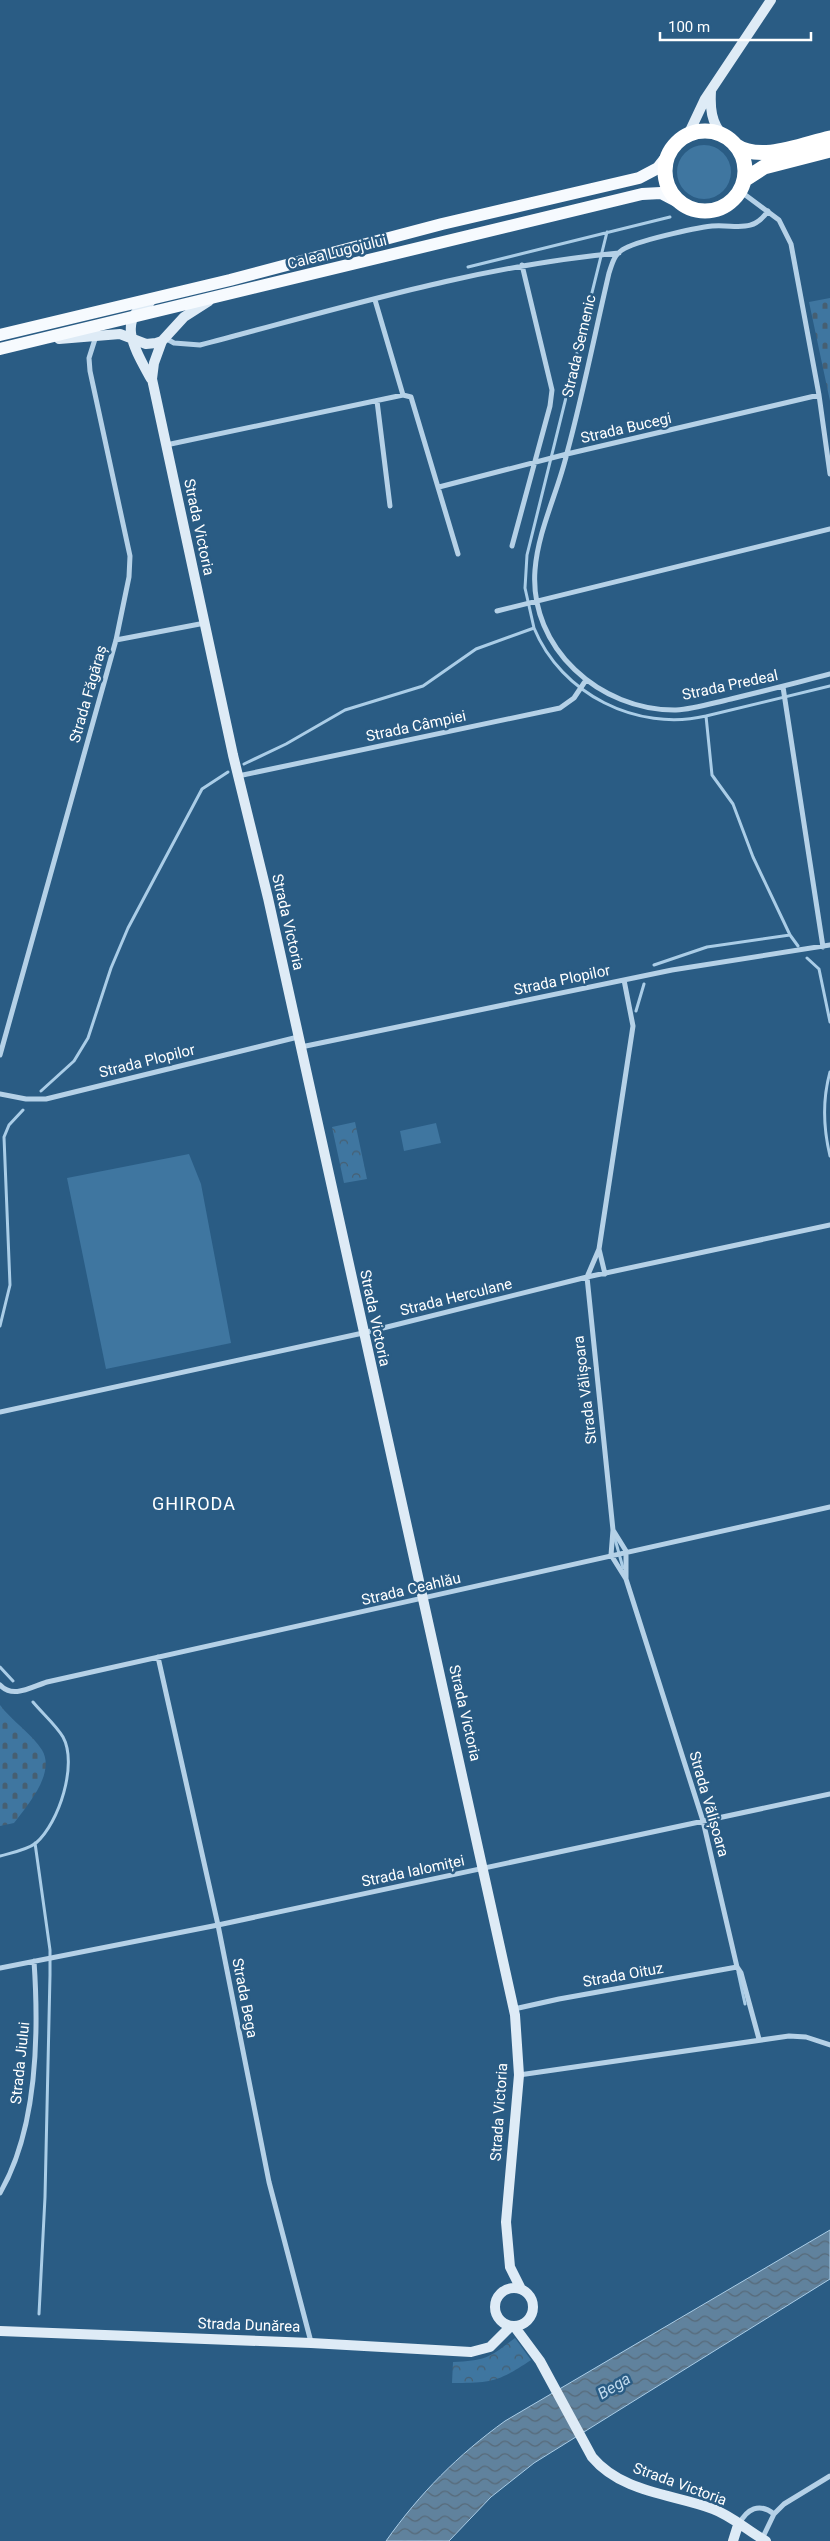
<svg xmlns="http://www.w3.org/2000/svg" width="830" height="2541" viewBox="0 0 830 2541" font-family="Roboto,sans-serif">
<defs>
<pattern id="cemetery-stones" width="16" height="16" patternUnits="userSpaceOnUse" patternTransform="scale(1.25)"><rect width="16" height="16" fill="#3f76a0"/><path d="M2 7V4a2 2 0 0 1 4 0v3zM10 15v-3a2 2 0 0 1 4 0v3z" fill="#465f72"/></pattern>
<pattern id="park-crowns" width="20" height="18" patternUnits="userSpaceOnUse" patternTransform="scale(1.25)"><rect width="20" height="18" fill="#3f76a0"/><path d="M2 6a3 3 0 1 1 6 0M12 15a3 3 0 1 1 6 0" fill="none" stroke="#465f72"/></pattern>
<pattern id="water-waves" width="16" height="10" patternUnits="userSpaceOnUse" patternTransform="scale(1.25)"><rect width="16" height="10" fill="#60829d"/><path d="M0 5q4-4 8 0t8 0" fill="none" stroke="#576a79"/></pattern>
</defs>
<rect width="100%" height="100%" fill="#2a5c84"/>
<path fill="#3f76a0" d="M677 172a27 27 0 1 1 54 0a27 27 0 1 1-54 0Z
M 436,1123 L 441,1143 L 404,1151 L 400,1131 Z
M 189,1154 L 201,1184 L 231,1343 L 106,1369 L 67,1178 Z"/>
<path fill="url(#cemetery-stones)" d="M 830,298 L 830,401 L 809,302 Z
M 0,1705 C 11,1720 33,1735 42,1750 C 56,1773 27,1806 14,1823 L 0,1826 Z"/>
<path fill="url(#park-crowns)" d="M 355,1122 L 367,1179 L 344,1183 L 332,1127 Z
M 515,2338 L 531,2360 C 498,2382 492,2383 452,2383 L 453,2362 C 486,2361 490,2357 515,2338 Z"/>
<path fill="url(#water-waves)" stroke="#aacde7" d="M 830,2230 L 830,2279 L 534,2463 L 491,2497 L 449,2541 L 386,2541 C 420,2493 458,2455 505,2421 Z"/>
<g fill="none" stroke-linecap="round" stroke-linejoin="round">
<path stroke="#aacde7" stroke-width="3" d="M 468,267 L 670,217
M 534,628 L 525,588 L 527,555 L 607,232
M 706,716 L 830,686
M 244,764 L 286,744 L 345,710 L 423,686 L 476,649 L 534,628 C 561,694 637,732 706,716 L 712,775 L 733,804 L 753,857 L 790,935 L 798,946
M 807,958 L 819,969 L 830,1022
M 654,965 L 707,947 L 790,935
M 636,1011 L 644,984
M 830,1072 C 822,1101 823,1127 830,1156
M 41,1091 L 74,1061 L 88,1038 L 111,968 L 128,928 L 202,789 L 228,772
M 0,1326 L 10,1285 L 4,1137 L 9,1125 L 23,1110
M 615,1539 L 623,1568
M 0,1667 L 13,1681
M 35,1843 L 50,1950 L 50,1975 L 45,2197 L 39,2314
M 0,1856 C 11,1853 27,1850 36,1843 C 59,1823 78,1764 63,1737 C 56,1725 42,1713 33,1702
M 738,1972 L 745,2004"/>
<path stroke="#b5d1e7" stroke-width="5" d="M 740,191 L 779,220 L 791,244 L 819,395 L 830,474
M 768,211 C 752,234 736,224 712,226 C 695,228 635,241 622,250 C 614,255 612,264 609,273 C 595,333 583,394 567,453 C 558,492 538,530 535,570 C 529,648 600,711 676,710 C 694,709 713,703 731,699 C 764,691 797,683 830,674
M 375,300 L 403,395
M 165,338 L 174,343 L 200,345 C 338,309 476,266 619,253
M 377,401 L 390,506
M 166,445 L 403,395 L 411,397 L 458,554
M 439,487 L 567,454 L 819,395
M 512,546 L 550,406 L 552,390 L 522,265
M 497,611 L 830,529
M 116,640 L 205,623
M 783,687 L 823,947
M 238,776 L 560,708 L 574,698 L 586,680
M 301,1047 L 672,970 L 830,945
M 0,1055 L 116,640 L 129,577 L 130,556 L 90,371 L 89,358 L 96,336
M 0,1094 L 26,1099 L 46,1099 L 298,1037
M 599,1249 L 633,1026 L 624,980
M 605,1274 L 599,1249 L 587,1277 L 613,1530 L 611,1555 L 626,1579 L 626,1551 L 613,1530
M 0,1412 L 363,1333 L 587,1277 L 830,1225
M 626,1579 L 703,1821 L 737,1967 L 741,1973 L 759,2039
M 158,1657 L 218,1925 L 269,2182 L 311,2342
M 0,1685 C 13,1699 31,1687 47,1682 L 830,1507
M 0,1968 L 218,1925 L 830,1794
M 514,2009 L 559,1999 L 737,1967
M 519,2075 L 789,2036 L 806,2037 L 830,2045
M 0,2193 C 38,2128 39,2034 34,1961
M 739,2524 C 747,2509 759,2502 774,2514
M 762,2539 L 774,2514 L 784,2504 L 830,2476"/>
<path stroke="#deebf6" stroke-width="10" d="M 711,91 C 710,108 711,122 723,136
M 688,135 L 705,99 L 771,0
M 150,302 C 114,319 137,353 151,379
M 59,339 L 120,334 L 146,344 L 156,343 L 162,341 L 184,317 L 209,301
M 162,341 L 154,363 L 152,379 L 233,755 L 268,898 L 515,2015 L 519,2075 L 506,2222 L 510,2267 L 521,2289
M495 2307a19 19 0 1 1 38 0a19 19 0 1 1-38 0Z
M 514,2326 L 540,2361 L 592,2457 C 622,2493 673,2494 713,2509 C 732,2516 748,2531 766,2541
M 0,2331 L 311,2343 L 471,2352 L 490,2347 L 511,2326
M 733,2541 L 738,2525"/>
<path stroke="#f6fafe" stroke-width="12" d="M 0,335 L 230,280 L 442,224 L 639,178 L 658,168 L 669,154
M 0,349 L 642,194 L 661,193 L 680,203"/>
<path stroke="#fff" stroke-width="15" d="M665 171a40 40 0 1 1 80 0a40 40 0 1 1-80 0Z
M 735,145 C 760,163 803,144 830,138
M 744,180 L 764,167 L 830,150"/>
</g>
<g text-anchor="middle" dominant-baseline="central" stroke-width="5" stroke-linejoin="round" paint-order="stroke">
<g font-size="15" fill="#fff" stroke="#2a5c84">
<text transform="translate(337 252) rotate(-14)">Calea Lugojului</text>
<text transform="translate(579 346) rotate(-77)">Strada Semenic</text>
<text transform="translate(626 428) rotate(-13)">Strada Bucegi</text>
<text transform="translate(199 527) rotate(78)">Strada Victoria</text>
<text transform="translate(730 685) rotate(-12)">Strada Predeal</text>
<text transform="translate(88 694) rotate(-74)">Strada Făgăraș</text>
<text transform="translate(416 726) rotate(-12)">Strada Câmpiei</text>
<text transform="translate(288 922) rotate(77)">Strada Victoria</text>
<text transform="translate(562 980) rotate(-12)">Strada Plopilor</text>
<text transform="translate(147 1061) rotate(-14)">Strada Plopilor</text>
<text transform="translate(456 1297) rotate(-14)">Strada Herculane</text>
<text transform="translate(375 1318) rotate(78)">Strada Victoria</text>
<text transform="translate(585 1390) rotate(-97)">Strada Vălișoara</text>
<text transform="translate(411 1589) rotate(-13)">Strada Ceahlău</text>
<text transform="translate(465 1713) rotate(77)">Strada Victoria</text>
<text transform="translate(709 1804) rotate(74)">Strada Vălișoara</text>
<text transform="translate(413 1871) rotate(-12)">Strada Ialomiței</text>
<text transform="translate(623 1975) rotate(-10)">Strada Oituz</text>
<text transform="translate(245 1998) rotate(79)">Strada Bega</text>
<text transform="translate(20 2063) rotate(-84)">Strada Jiului</text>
<text transform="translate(499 2112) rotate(-86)">Strada Victoria</text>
<text transform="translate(249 2325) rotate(2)">Strada Dunărea</text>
<text transform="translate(680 2484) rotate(20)">Strada Victoria</text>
</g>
<g font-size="16" font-style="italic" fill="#c0daee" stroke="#2a5c84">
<text transform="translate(614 2386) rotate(-31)">Bega</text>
</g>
<g font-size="18" letter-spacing="1" fill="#fff" stroke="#2a5c84">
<text x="194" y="1503">GHIRODA</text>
</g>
</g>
<path d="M660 32v8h151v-8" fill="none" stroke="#ffffff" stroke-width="2.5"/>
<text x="668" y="32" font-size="15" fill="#ffffff" stroke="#2a5c84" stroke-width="4" paint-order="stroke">100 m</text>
</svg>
